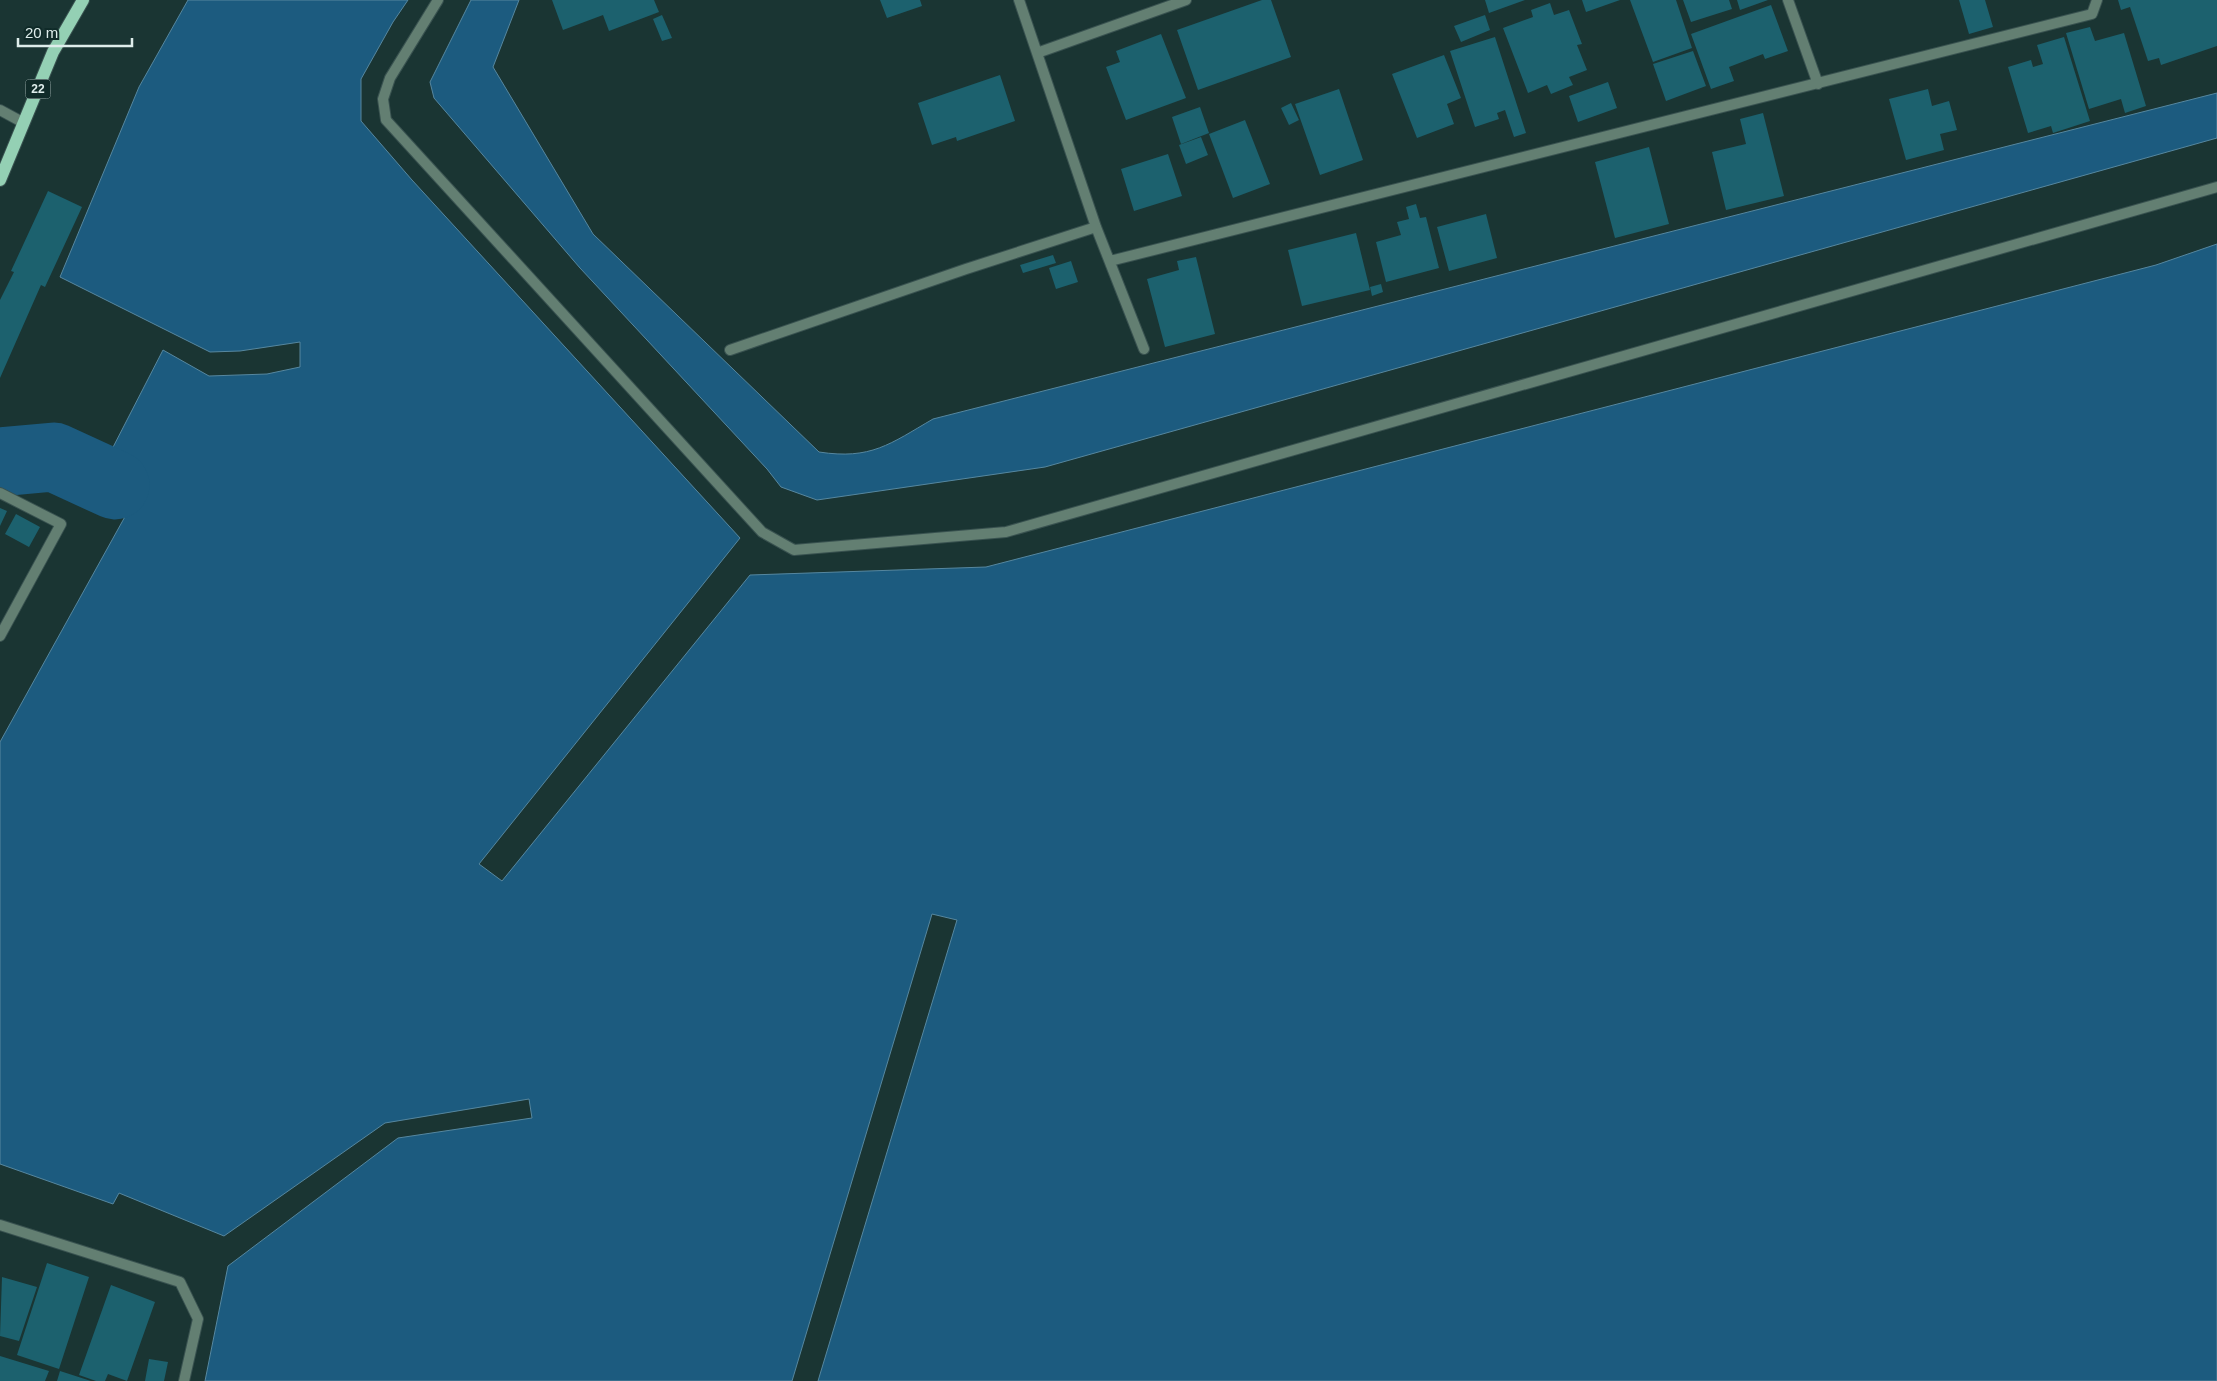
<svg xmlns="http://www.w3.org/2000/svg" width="2217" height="1381" viewBox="0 0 2217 1381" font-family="Helvetica,sans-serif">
<rect width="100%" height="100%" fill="#1a3533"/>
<path fill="#1c5b7f" stroke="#56879f" d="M 188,0 L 408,0 L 393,22 L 361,79 L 361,121 L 412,180 L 740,538 L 479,864 L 502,881 L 750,575 L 986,567 L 2156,265 L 2217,244 L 2217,1381 L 818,1381 L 957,920 L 932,914 L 792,1381 L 205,1381 L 228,1266 L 398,1138 L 532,1118 L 529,1099 L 385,1123 L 224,1236 L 119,1193 L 113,1204 L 0,1164 L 0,742 L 132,504 L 91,490 L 163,350 L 209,376 L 267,374 L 300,367 L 300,342 L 240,351 L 210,352 L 60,277 L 139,87 Z
M 471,0 L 519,0 L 493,67 L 593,234 L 819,452 C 871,460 890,444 933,419 L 2217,93 L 2217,138 L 1045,467 L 817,500 L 781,487 L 767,469 L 580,268 L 434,98 L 430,82 Z"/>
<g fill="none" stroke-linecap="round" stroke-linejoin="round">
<path stroke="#1c5b7f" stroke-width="69" d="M 0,462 L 54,457 L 115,485"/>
</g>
<path fill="#1c616e" d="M 552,0 L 654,0 L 659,12 L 609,31 L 603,15 L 563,30 Z
M 880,0 L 920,0 L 922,6 L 887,18 Z
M 1262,0 L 1271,0 L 1291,57 L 1198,90 L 1177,30 Z
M 1485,0 L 1525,0 L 1489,13 Z
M 1582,0 L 1620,0 L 1586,12 Z
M 1630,0 L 1676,0 L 1692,48 L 1653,62 Z
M 1683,0 L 1729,0 L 1732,9 L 1691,22 Z
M 1737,0 L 1768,0 L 1740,10 Z
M 1959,0 L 1985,0 L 1993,27 L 1969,34 Z
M 2118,0 L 2217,0 L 2217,46 L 2161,65 L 2159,58 L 2148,61 L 2130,7 L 2121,10 Z
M 1550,3 L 1554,15 L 1569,10 L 1582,44 L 1577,45 L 1587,70 L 1569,77 L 1573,85 L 1551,94 L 1547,85 L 1528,93 L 1503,28 L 1533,17 L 1531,10 Z
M 1771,5 L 1788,51 L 1765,59 L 1763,54 L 1729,67 L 1734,81 L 1711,89 L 1691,34 Z
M 662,15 L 672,38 L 662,41 L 653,19 Z
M 1485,15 L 1490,30 L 1461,42 L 1454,26 Z
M 2090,27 L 2095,41 L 2124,33 L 2146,106 L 2125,113 L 2121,99 L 2089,109 L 2066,33 Z
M 1161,34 L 1186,98 L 1126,120 L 1106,67 L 1120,62 L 1116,51 Z
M 1495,37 L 1526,133 L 1514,137 L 1505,110 L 1497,113 L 1499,119 L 1475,127 L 1450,51 Z
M 2064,37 L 2090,121 L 2053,133 L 2051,126 L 2028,133 L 2008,67 L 2031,60 L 2033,67 L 2043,64 L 2037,45 Z
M 1693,51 L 1706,86 L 1666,101 L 1653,64 Z
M 1444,55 L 1461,98 L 1447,104 L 1454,124 L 1417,138 L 1392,74 Z
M 1000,75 L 1015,121 L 957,141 L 956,137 L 932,145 L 918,103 Z
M 1608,82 L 1617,108 L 1578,122 L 1569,96 Z
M 1339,89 L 1363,160 L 1320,175 L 1295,104 Z
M 1928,89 L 1932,106 L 1949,101 L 1957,130 L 1940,134 L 1944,150 L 1906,160 L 1889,99 Z
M 1291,103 L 1299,120 L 1289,125 L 1281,108 Z
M 1200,107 L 1209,133 L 1181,144 L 1172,117 Z
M 1763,113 L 1784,196 L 1726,210 L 1712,152 L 1746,144 L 1740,119 Z
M 1245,120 L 1270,184 L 1233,198 L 1209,134 Z
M 1201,137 L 1208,155 L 1186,164 L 1179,145 Z
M 1649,147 L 1669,224 L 1615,238 L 1595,162 Z
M 1168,154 L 1182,196 L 1134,211 L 1121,169 Z
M 48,191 L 82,207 L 45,287 L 41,285 L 0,378 L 0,300 L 14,272 L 11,271 Z
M 1416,204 L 1420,218 L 1426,217 L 1439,268 L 1386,282 L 1376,242 L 1401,235 L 1397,222 L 1409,219 L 1406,207 Z
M 1486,214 L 1497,258 L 1449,271 L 1437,227 Z
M 1356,233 L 1370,290 L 1302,306 L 1288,250 Z
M 1053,255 L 1056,263 L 1023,273 L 1020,265 Z
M 1196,257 L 1215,334 L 1165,347 L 1147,279 L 1179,270 L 1177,261 Z
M 1071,261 L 1078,282 L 1056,289 L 1049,268 Z
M 1381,284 L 1383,292 L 1372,296 L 1370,287 Z
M 0,508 L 7,511 L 0,526 Z
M 16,514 L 40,527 L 29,547 L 5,534 Z
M 47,1263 L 89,1277 L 59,1369 L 17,1355 Z
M 2,1277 L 37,1287 L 19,1341 L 0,1336 Z
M 111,1285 L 155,1302 L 127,1381 L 108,1374 L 105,1381 L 96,1381 L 79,1375 Z
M 0,1356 L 49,1371 L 45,1381 L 0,1381 Z
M 149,1359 L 168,1362 L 164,1381 L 145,1381 Z
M 60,1371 L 91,1381 L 57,1381 Z"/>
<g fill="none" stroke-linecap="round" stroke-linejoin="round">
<defs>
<path id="street" d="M 438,0 L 390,78 L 383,99 L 386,120 L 762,532 L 794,550 L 1006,532 L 2217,187
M 1019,0 L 1096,227 L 1144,349
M 1788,0 L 1818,84
M 1037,53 L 1186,0
M 0,110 L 24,123
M 1110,261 L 2092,14 L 2097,0
M 730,350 L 966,269 L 1096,227
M 0,493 L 61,524 L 0,636
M 0,1225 L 180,1282 L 198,1319 L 184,1381"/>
<path id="primary" d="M 0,180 L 53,52 L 83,0"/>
</defs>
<use href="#street" stroke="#395250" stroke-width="12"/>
<use href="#primary" stroke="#395250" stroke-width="14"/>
<use href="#street" stroke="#637f72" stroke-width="10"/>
<use href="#primary" stroke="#94d0b4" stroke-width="12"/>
</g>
<g text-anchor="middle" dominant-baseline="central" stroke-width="4" stroke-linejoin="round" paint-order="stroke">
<rect fill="#102b29" stroke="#a0b3b1" stroke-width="1" x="25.5" y="79.5" width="25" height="19" rx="4"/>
<g font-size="12" font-weight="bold" fill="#deedeb">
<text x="38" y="89">22</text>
</g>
</g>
<path d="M18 38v8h114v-8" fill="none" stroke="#deedeb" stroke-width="2.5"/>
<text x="25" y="38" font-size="15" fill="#deedeb" stroke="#102b29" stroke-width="4" paint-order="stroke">20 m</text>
</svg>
